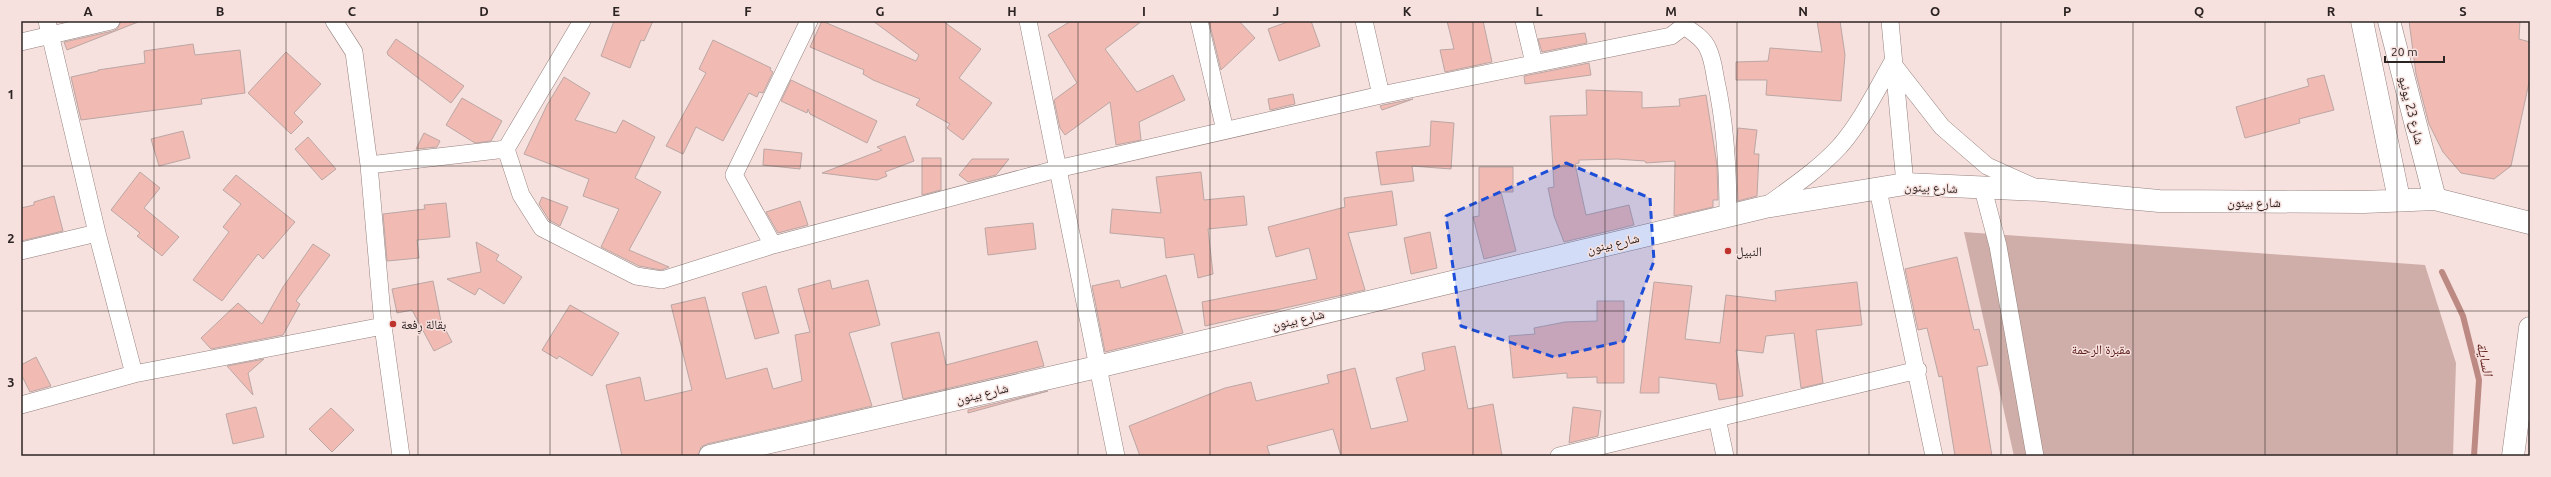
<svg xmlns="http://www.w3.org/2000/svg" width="2551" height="477" viewBox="0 0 2551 477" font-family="Ubuntu,'Noto Naskh Arabic',sans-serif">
<rect width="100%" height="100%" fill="#f7e1de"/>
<path fill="#cfaea9" d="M 1964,232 L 2425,265 L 2456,363 L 2453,456 L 2014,456 Z"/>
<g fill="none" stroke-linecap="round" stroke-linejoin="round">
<path stroke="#bd8a83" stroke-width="6" d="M 2442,272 L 2463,316 L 2479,380 L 2474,456"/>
</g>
<path fill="#f1bab3" stroke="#bba7a4" d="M 121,21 L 138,22 L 67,50 L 64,42 L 113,31 L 118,28 Z
M 614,21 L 653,21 L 644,41 L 641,40 L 630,68 L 601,56 Z
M 822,21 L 916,61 L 919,55 L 873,21 L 943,21 L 981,49 L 959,78 L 992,103 L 963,140 L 947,128 L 950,124 L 916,105 L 920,99 L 873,80 L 863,74 L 864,70 L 810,47 Z
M 1071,21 L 1142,21 L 1105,49 L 1137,92 L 1173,75 L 1185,100 L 1139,122 L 1141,140 L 1116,145 L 1110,102 L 1065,135 L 1060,128 L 1054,100 L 1077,83 L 1048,35 Z
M 1209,21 L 1239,21 L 1255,38 L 1221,70 Z
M 1290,21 L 1311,21 L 1320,46 L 1279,61 L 1268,29 Z
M 1447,21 L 1483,21 L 1492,62 L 1445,72 L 1440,50 L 1454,49 Z
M 1817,21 L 1840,21 L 1845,55 L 1841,101 L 1766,95 L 1767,80 L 1736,80 L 1736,62 L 1768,61 L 1770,48 L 1822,52 Z
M 2409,21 L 2520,21 L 2519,39 L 2530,42 L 2530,78 L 2511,166 L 2494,179 L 2461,173 L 2443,152 L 2429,124 L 2416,74 Z
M 1585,33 L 1587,43 L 1542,52 L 1538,39 Z
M 396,39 L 464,86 L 451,103 L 388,55 L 387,52 Z
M 713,40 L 771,68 L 770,70 L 773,72 L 763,93 L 759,92 L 757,97 L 749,93 L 723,141 L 696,127 L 683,154 L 666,146 L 706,73 L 699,69 Z
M 193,44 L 195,55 L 240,50 L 245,93 L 201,99 L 202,104 L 81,120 L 71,77 L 98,71 L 98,70 L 145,63 L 144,51 Z
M 286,52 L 321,84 L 294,113 L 303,122 L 291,134 L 248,93 Z
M 1589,63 L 1591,75 L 1525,84 L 1524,76 Z
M 2324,75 L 2334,110 L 2299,119 L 2300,123 L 2245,138 L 2236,107 L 2309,86 L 2307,79 Z
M 564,77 L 590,93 L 575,120 L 616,133 L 623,120 L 655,137 L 635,178 L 661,192 L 629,250 L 669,267 L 661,270 L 639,266 L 601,247 L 619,209 L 583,196 L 589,179 L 524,154 L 547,105 Z
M 791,80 L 877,121 L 867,143 L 810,114 L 808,109 L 807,113 L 781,101 Z
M 1586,90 L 1642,92 L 1642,108 L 1680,106 L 1679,99 L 1706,95 L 1717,165 L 1718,200 L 1713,200 L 1713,207 L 1674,216 L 1675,161 L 1646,163 L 1645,161 L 1617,159 L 1579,160 L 1579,163 L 1575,164 L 1586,215 L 1629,205 L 1634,225 L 1564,242 L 1554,216 L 1548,188 L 1554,187 L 1550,116 L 1587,115 Z
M 1293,94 L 1295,104 L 1270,110 L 1268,99 Z
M 462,98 L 502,121 L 491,141 L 475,143 L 446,125 Z
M 1413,99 L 1382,110 L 1380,106 L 1383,105 Z
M 1431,121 L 1454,123 L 1451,169 L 1412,166 L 1414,181 L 1381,185 L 1376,152 L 1430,146 Z
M 1738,128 L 1757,130 L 1754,154 L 1759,154 L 1757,196 L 1738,201 L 1736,148 Z
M 183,131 L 190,158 L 159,166 L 151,139 Z
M 424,133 L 440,141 L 437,147 L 416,149 Z
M 905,136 L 914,161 L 885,172 L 887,176 L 877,180 L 822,173 L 882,150 L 877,147 Z
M 308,137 L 336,169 L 322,180 L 295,149 Z
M 764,149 L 802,153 L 800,169 L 763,165 Z
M 922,158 L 941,158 L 941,190 L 922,195 Z
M 972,159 L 1009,159 L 996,175 L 968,182 L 959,175 Z
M 1479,167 L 1513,167 L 1513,192 L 1501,192 L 1516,251 L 1484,259 L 1473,217 L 1479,216 Z
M 140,172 L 160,188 L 144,208 L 179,237 L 162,256 L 137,236 L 140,233 L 111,210 Z
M 1201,172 L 1204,200 L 1244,196 L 1247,225 L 1208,229 L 1213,274 L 1198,278 L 1194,254 L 1166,258 L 1164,238 L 1110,233 L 1112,209 L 1161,213 L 1156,177 Z
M 236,175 L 295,222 L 263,259 L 258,254 L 222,301 L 193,280 L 229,232 L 223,227 L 241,204 L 223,190 Z
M 1392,191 L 1397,225 L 1348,233 L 1365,290 L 1205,326 L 1202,302 L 1317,279 L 1309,248 L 1276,257 L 1268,227 L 1345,207 L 1344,198 Z
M 54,196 L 63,231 L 21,241 L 21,208 L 34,205 L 34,202 Z
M 542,197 L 568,207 L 560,226 L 549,220 L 539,204 Z
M 800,201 L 808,225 L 778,233 L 766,212 Z
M 446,203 L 450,237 L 417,240 L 419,258 L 387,261 L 383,214 L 425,209 L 424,205 Z
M 1033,223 L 1036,249 L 988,255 L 985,228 Z
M 1430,232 L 1437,268 L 1411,274 L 1404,238 Z
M 476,242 L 499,255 L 496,260 L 522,277 L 504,304 L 479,288 L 475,295 L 447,279 L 481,272 Z
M 313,244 L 330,255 L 296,301 L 300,304 L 283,335 L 211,349 L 201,338 L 238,303 L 262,324 L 283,287 Z
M 1957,257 L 1974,330 L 1979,329 L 1988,365 L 1977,367 L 1992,456 L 1955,456 L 1942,376 L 1939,377 L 1927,328 L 1918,330 L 1905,269 Z
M 1166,275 L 1183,333 L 1105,352 L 1092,286 L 1119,280 L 1121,288 Z
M 830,280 L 832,289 L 868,280 L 880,325 L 849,333 L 872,406 L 707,444 L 701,447 L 698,456 L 622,456 L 606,385 L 640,377 L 645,401 L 692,390 L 671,305 L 705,297 L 726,379 L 767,368 L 773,389 L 802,381 L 795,335 L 810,332 L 798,289 Z
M 433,281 L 441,321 L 452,342 L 434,351 L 412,310 L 397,313 L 392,289 Z
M 1654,282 L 1692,286 L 1685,339 L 1720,343 L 1726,295 L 1776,301 L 1775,291 L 1857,282 L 1862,325 L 1816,330 L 1823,383 L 1801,388 L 1794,333 L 1766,336 L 1763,353 L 1736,350 L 1743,396 L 1719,400 L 1716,384 L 1659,377 L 1659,393 L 1640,393 Z
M 766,286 L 779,333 L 755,339 L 742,293 Z
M 1597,301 L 1624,301 L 1624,383 L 1597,383 L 1597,377 L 1567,378 L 1567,373 L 1513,378 L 1509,336 L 1535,334 L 1534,328 L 1565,322 L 1597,321 Z
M 570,305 L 619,333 L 592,376 L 559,356 L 557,359 L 542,350 Z
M 939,332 L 946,365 L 1037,341 L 1044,366 L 903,399 L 891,343 Z
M 1455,346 L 1468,409 L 1493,404 L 1502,456 L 1341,456 L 1333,429 L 1267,446 L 1270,456 L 1140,456 L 1129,426 L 1225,388 L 1251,382 L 1256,401 L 1329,383 L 1327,375 L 1355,368 L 1371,429 L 1408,421 L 1396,378 L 1425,370 L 1422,353 Z
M 36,357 L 51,386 L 30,392 L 21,374 L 21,365 Z
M 264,359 L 248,373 L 253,395 L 227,366 Z
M 1048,391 L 968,413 L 968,410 Z
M 256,407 L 264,437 L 233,444 L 226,414 Z
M 1573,407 L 1601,411 L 1598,436 L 1569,443 Z
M 331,408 L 354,430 L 332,452 L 309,429 Z"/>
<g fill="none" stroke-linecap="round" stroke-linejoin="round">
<defs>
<path id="street" d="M 47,21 L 97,233 L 134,374
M 334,21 L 354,52 L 369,165 L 383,326 L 401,456
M 582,21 L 506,149 L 521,195 L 542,228 L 636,276 L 662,280 L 773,245 L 1057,169 L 1381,95 L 1671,36 L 1684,26 L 1685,21
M 1028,21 L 1116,456
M 1199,21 L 1225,130
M 1364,21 L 1381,95
M 1524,21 L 1534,63
M 1890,21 L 1905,184
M 1684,26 C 1693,32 1704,39 1708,49 C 1713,59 1714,71 1716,81 C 1726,126 1728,170 1728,216
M 21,42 L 111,21
M 1892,63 L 1942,127 L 1987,166 L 2034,187
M 369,165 L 506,149
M 1983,189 L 1998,246 L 2035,456
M 1878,190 L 1934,456
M 1766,206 C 1791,188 1818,170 1840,146 C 1861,122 1876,91 1892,63
M 773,245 L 734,175 L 809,21
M 21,251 L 97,233
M 21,405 L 134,374 L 383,326
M 1717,418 L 1725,456
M 1559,456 L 1918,370"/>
<path id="secondary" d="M 2362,21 L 2399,199
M 2389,21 L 2435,199
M 710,456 L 1097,367 L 1765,207 L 1905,184 L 2042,190 L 2159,201 L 2364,202 L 2435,199 L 2530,223
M 2513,456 L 2530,328"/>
</defs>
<use href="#street" stroke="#94817e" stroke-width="18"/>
<use href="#secondary" stroke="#94817e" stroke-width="23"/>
<use href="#street" stroke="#fff" stroke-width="17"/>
<use href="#secondary" stroke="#fff" stroke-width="22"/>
</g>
<path fill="#1d4ed8" fill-opacity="0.2" stroke="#1d4ed8" stroke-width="3" stroke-dasharray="8 5" stroke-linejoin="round" d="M 1566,163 L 1650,198 L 1654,261 L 1624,341 L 1554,357 L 1461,326 L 1446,216 Z"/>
<path fill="none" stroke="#2c2423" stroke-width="1" stroke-opacity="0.55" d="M 154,21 L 154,456M 286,21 L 286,456M 418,21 L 418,456M 550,21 L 550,456M 682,21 L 682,456M 814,21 L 814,456M 946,21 L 946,456M 1078,21 L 1078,456M 1210,21 L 1210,456M 1341,21 L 1341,456M 1473,21 L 1473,456M 1605,21 L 1605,456M 1737,21 L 1737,456M 1869,21 L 1869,456M 2001,21 L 2001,456M 2133,21 L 2133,456M 2265,21 L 2265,456M 2397,21 L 2397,456M 21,166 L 2530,166M 21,311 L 2530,311"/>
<g fill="#bf312c" stroke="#f7e1de" stroke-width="1.5">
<circle cx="1728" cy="251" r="4"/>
<circle cx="393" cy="324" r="4"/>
</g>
<g text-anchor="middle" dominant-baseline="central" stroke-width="3" stroke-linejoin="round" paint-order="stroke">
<g font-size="13" fill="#2c2423" stroke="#f7e1de">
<text transform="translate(2412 110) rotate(76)">شارع 23 يونيو</text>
<text transform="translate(1931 187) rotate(2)">شارع بينون</text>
<text x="2254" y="202">شارع بينون</text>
<text transform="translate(1613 243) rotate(-13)">شارع بينون</text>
<text transform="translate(1298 319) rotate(-13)">شارع بينون</text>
<text transform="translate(982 393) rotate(-13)">شارع بينون</text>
</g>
<g font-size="13" fill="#2c2423" stroke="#f7e1de" text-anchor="start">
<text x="1736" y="251">النبيل</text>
<text x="401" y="324">بقالة رِفعة</text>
</g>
<g font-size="13" fill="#581915" stroke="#f7e1de">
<text x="2101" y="349">مقبرة الرحمة</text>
</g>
<g font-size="14" font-style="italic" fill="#64241f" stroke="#f7e1de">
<text transform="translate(2485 359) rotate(78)">السايلة</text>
</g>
</g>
<rect width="2551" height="477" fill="none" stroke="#f7e1de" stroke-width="44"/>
<path d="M2385 56v6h59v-6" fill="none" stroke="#2c2423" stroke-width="2"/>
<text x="2391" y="56" font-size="12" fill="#2c2423" stroke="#f7e1de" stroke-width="3" paint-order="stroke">20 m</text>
<rect x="22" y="22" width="2507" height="433" fill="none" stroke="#2c2423" stroke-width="1.5"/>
<g font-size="13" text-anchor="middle" font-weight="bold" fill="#2c2423">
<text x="88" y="16">A</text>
<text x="220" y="16">B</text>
<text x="352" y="16">C</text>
<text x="484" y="16">D</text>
<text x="616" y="16">E</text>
<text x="748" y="16">F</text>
<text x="880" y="16">G</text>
<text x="1012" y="16">H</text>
<text x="1144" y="16">I</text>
<text x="1276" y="16">J</text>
<text x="1407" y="16">K</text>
<text x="1539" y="16">L</text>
<text x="1671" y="16">M</text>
<text x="1803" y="16">N</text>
<text x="1935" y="16">O</text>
<text x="2067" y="16">P</text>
<text x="2199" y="16">Q</text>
<text x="2331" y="16">R</text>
<text x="2463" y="16">S</text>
<text x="11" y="99">1</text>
<text x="11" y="243">2</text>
<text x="11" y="387">3</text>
</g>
</svg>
